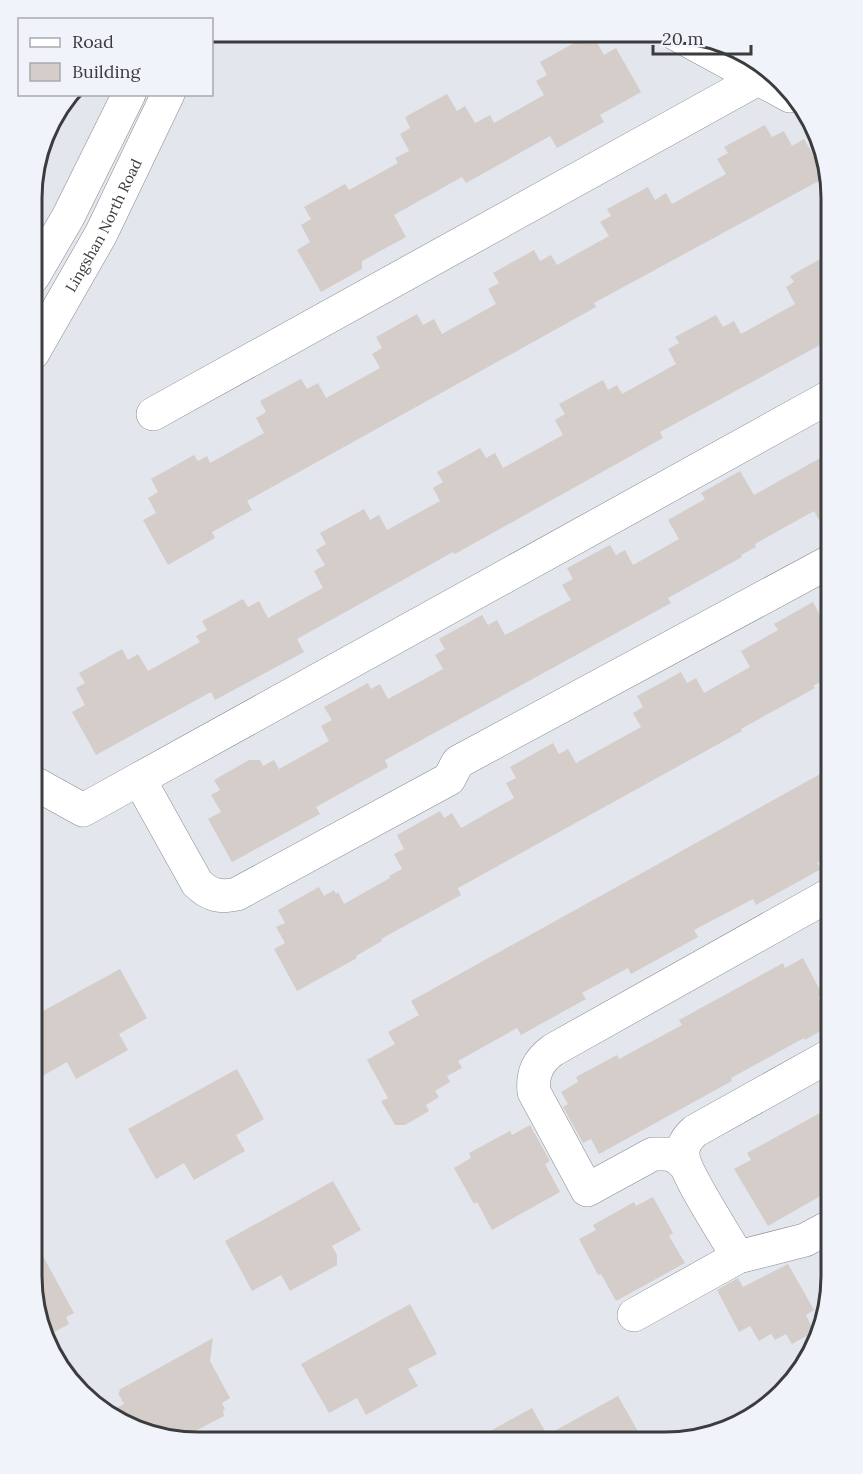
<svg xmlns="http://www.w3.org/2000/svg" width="863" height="1474" viewBox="0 0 863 1474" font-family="Lora,serif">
<rect width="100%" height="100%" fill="#e3e6ec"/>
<path fill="#d5cdca" d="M 583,38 L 586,44 L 595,39 L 604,55 L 616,48 L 641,92 L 600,115 L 604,122 L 557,148 L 550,136 L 466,183 L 462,177 L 394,215 L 406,237 L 362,261 L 362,269 L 321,292 L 297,250 L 310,242 L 301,225 L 311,219 L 304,207 L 345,184 L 349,190 L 398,163 L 395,158 L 409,151 L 400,134 L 410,128 L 405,117 L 447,94 L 457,111 L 465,106 L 475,123 L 490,115 L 494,123 L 544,95 L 536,81 L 547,75 L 540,62 Z
M 765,125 L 772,137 L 784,131 L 792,146 L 804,139 L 826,177 L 594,303 L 596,307 L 247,501 L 252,510 L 212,532 L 215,538 L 168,565 L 143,520 L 156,513 L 148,498 L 158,492 L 151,479 L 194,455 L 198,461 L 207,456 L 210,463 L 264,433 L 256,418 L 266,412 L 260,401 L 301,379 L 307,389 L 318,383 L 326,398 L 380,368 L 372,354 L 382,348 L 376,337 L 417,314 L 423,325 L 434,319 L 442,334 L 496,304 L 488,289 L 499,283 L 493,273 L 534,250 L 540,261 L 551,255 L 557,265 L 609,236 L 600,222 L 611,216 L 607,209 L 648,187 L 655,200 L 666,193 L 672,204 L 726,174 L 717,159 L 728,153 L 724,147 Z
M 831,253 L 831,334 L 820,340 L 822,344 L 660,432 L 663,438 L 455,554 L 453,552 L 297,639 L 304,652 L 215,700 L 211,692 L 96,755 L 72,712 L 85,705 L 76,688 L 85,683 L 79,673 L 122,649 L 128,660 L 138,654 L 148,671 L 200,642 L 196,636 L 207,630 L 202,621 L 243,599 L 248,607 L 259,601 L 268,618 L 323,588 L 314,571 L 325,565 L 316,550 L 326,544 L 320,533 L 364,509 L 370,520 L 379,515 L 387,530 L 440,501 L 433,488 L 443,482 L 437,472 L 480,448 L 486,458 L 495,453 L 503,468 L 563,435 L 555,420 L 565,414 L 559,404 L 603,380 L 608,390 L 617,385 L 622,394 L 676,364 L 668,349 L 679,343 L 675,337 L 716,315 L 723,327 L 734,321 L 741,334 L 795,304 L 786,287 L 794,282 L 790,276 Z
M 831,452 L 831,542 L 814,511 L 755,544 L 756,547 L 741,555 L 742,557 L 668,598 L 671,603 L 385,760 L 388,767 L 316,807 L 320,814 L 232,862 L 208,819 L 221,812 L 211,795 L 220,790 L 214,780 L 249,760 L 260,760 L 263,766 L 274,760 L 279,769 L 329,741 L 321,726 L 332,720 L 324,707 L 368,683 L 371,689 L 380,684 L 388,699 L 443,669 L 435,655 L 445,649 L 439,639 L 482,615 L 488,625 L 497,620 L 505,635 L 571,600 L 562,585 L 573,579 L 567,568 L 610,545 L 616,555 L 625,550 L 633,565 L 679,539 L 668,520 L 705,499 L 701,493 L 740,471 L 754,495 Z
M 813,602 L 831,636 L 831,676 L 813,686 L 815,688 L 741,729 L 742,731 L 458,888 L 461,895 L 381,939 L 382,941 L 356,956 L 357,958 L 297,991 L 274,949 L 285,943 L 276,927 L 285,923 L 278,910 L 319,887 L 324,896 L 334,890 L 336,894 L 338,892 L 344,904 L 390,878 L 389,876 L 402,869 L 394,854 L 404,849 L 397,835 L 440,811 L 444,818 L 452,813 L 461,828 L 514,798 L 506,783 L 516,778 L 510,767 L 553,743 L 559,754 L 568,749 L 576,763 L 641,727 L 633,713 L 643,707 L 637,696 L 681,672 L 687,683 L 696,678 L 704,693 L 750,667 L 741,651 L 778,630 L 774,624 Z
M 831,768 L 831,855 L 817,863 L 821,869 L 756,905 L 753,899 L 694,930 L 698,937 L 631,974 L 628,968 L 582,993 L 586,999 L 521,1035 L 517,1028 L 458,1061 L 462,1068 L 447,1076 L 450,1082 L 435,1091 L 439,1097 L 426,1105 L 429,1111 L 405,1125 L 395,1125 L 381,1101 L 388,1098 L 367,1060 L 395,1044 L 388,1032 L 419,1015 L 411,1001 Z
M 803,958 L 822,994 L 818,997 L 831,1020 L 831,1025 L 805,1040 L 804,1038 L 731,1078 L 732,1081 L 599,1154 L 591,1139 L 583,1143 L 563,1107 L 568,1104 L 561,1092 L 578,1082 L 576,1077 L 617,1055 L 619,1059 L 682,1025 L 679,1020 L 783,963 L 785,968 Z
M 120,969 L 147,1018 L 119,1034 L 128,1050 L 76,1079 L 67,1062 L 32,1082 L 32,1017 Z
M 237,1069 L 264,1119 L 236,1135 L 245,1151 L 194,1180 L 184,1163 L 156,1179 L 128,1129 Z
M 831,1107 L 831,1190 L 768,1226 L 734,1169 L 751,1160 L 747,1153 Z
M 530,1125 L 550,1161 L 545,1164 L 560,1192 L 492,1230 L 477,1202 L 474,1204 L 454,1168 L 471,1158 L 469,1153 L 510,1131 L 512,1135 Z
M 333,1181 L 361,1230 L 332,1246 L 337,1255 L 337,1265 L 290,1291 L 281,1275 L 252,1291 L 225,1241 Z
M 653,1197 L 673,1233 L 669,1236 L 685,1263 L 616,1301 L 601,1274 L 598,1275 L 579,1239 L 596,1230 L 593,1225 L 634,1202 L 636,1206 Z
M 32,1236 L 74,1313 L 66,1317 L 69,1324 L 45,1337 L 40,1330 L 32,1276 Z
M 788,1264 L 814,1310 L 806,1315 L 814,1332 L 792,1344 L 786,1334 L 775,1340 L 771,1334 L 759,1341 L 750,1326 L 739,1332 L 717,1290 L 738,1278 L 743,1287 Z
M 410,1304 L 437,1354 L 408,1369 L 418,1386 L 366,1415 L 357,1398 L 329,1413 L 301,1364 Z
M 213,1338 L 210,1361 L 230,1398 L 222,1403 L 225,1409 L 223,1410 L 224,1416 L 176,1441 L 108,1413 L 124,1404 L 118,1393 L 120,1392 L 119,1390 Z
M 618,1396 L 644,1442 L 470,1442 L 532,1408 L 547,1435 Z"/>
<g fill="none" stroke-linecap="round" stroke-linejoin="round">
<defs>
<path id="minor" d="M 676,34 L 790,96
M 153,414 L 758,79
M 831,561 L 458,762 L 449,779 L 237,894 C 220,898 209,895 197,883 L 139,779 L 831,396
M 36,784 L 83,810 L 139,779
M 685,1165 L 678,1158 L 668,1154 L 653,1154 L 587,1190 L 534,1092 C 532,1073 538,1061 553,1050 L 831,894
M 738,1257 C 727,1238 684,1172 683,1155 C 682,1144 688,1137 695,1131 L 831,1055
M 634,1315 L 738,1257 L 805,1240 L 831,1226"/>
<g id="major">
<path d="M 33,277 L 68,217 L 129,94"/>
<path id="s1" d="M 33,353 L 101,234 L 168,94"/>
</g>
</defs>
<use href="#minor" stroke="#86898e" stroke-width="34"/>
<use href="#major" stroke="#86898e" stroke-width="34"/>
<use href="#minor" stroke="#fff" stroke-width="33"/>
<use href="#major" stroke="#fff" stroke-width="33"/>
</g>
<g text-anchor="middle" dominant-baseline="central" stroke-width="4.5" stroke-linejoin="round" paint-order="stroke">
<g font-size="15" fill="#3b3c3e" stroke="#f0f3fa">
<text stroke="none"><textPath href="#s1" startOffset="146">Lingshan North Road</textPath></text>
</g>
</g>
<path d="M0 0H863V1474H0ZM198 42H665A156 156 0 0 1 821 198V1276A156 156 0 0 1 665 1432H198A156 156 0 0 1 42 1276V198A156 156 0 0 1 198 42Z" fill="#f0f3fa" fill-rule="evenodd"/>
<path fill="none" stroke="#3b3c3e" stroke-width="3" d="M198 42H665A156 156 0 0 1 821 198V1276A156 156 0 0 1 665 1432H198A156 156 0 0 1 42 1276V198A156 156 0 0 1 198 42Z"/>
<rect x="18" y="18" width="195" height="78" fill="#f0f3fa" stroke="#a8aaaf" stroke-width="1.5"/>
<rect x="30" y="38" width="30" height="9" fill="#ffffff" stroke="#a8aaaf" stroke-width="1.5"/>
<text x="72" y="48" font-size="18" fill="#3b3c3e">Road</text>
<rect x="30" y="63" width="30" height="18" fill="#d5cdca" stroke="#a8aaaf" stroke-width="1.5"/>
<text x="72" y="78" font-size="18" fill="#3b3c3e">Building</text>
<path d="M653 45v9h98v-9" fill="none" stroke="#3b3c3e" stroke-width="3"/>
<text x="662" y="45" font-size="18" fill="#3b3c3e" stroke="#f0f3fa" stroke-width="4.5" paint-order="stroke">20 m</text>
</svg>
